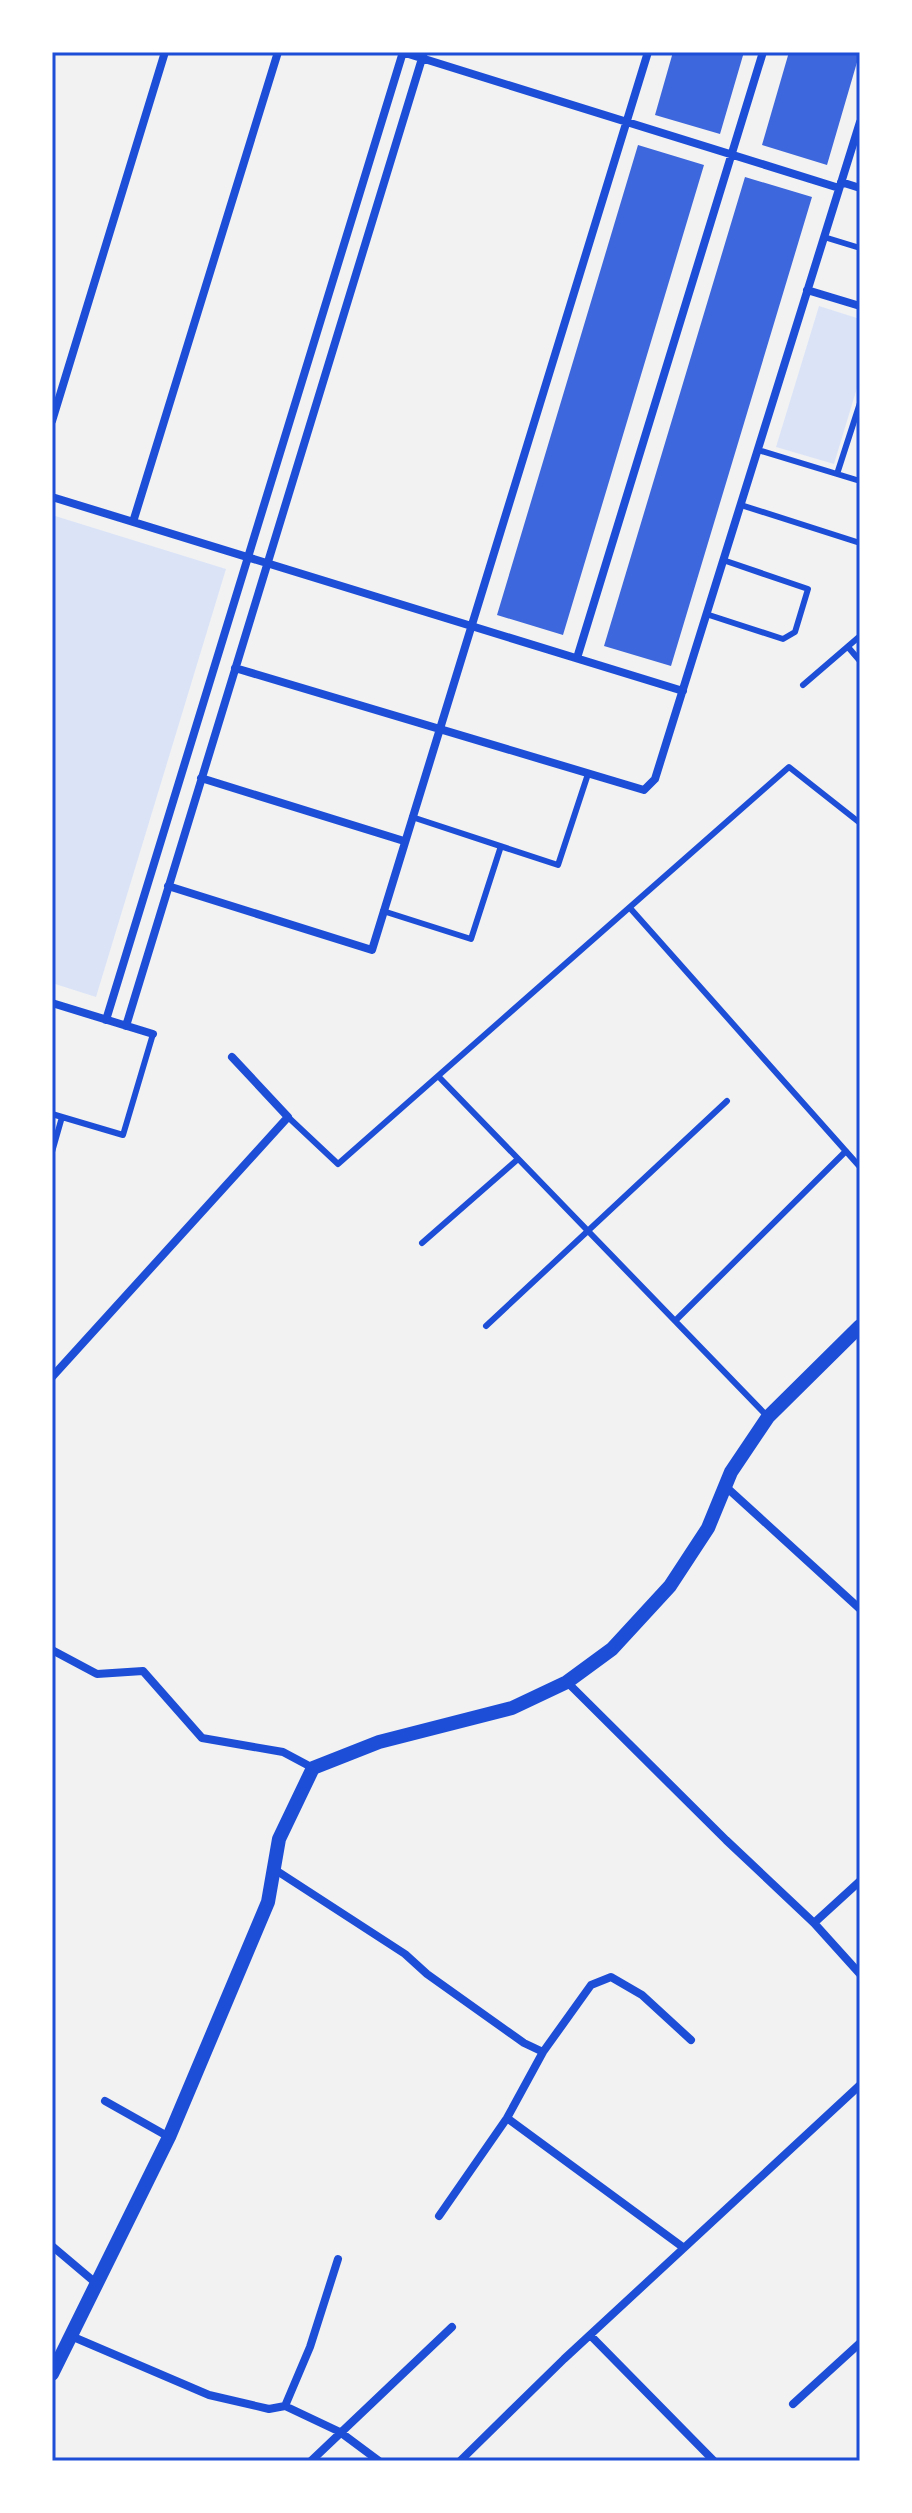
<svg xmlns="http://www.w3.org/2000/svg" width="912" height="2513" viewBox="0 0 912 2513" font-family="Overpass,sans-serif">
<rect width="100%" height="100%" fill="#f2f2f2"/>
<path fill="#dbe4f7" d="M 819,306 L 860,319 L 860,378 L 834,464 L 776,447 Z
M 52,515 L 226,569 L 96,997 L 52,983 Z"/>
<path fill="#3d67dc" d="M 673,52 L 744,52 L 720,134 L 655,115 Z
M 789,52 L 860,52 L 827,165 L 762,145 Z
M 638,145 L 704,165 L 563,635 L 497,615 Z
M 745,177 L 812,197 L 671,666 L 604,646 Z"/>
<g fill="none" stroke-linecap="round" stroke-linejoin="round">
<path stroke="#1d4ed8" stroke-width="6" d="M 824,237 L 860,248
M 758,450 L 860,481
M 837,474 L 860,403
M 741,505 L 860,543
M 706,614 L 783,639 L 795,632 L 808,589 L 723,560
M 848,647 L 860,661
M 803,685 L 860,636
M 412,817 L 558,865 L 588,774
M 630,908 L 860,1167
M 383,911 L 471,939 L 501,846
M 439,1077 L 768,1417
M 52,1114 L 123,1135 L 153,1034
M 288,1117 L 338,1164 L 789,767 L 860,823
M 52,1152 L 62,1117
M 422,1243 L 518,1159
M 675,1321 L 846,1151
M 486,1326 L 727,1101"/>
<path stroke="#1d4ed8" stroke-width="8" d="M 402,52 L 839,188
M 841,182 L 860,188
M 807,290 L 860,306
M 52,421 L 165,52
M 52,497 L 683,691
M 133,522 L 278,52
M 577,658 L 763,52
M 235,668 L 644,790 L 655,779 L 860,122
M 201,778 L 404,841
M 168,886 L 372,950 L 648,52
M 52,1003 L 153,1034
M 106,1020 L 403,52
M 126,1026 L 424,52
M 52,1377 L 288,1117 L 232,1057
M 725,1486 L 860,1609
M 52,1650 L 97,1674 L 143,1671 L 202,1738 L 283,1752 L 313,1768
M 567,1682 L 726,1840 L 814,1923 L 860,1974
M 274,1869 L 405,1954 L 427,1974 L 524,2043 L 543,2052
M 814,1923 L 860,1881
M 105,2101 L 169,2137
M 507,2118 L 684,2248
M 439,2216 L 507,2118 L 543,2052 L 591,1985 L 611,1977 L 642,1995 L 691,2040
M 52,2246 L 97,2284
M 590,2335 L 714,2461
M 71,2336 L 209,2395 L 269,2409 L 285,2406 L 340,2432 L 379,2461
M 793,2404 L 860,2343
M 285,2406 L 310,2347 L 338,2259
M 311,2461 L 452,2327
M 460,2461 L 564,2359 L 860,2085"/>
<path stroke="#1d4ed8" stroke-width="14" d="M 52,2374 L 169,2137 L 268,1902 L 279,1839 L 313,1768 L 379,1742 L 512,1708 L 567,1682 L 612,1649 L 670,1586 L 708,1528 L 731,1472 L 768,1417 L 860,1326"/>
</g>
<rect width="912" height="2513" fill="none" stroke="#ffffff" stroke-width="108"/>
<rect x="54" y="54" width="804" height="2405" fill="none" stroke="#1d4ed8" stroke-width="3"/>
</svg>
